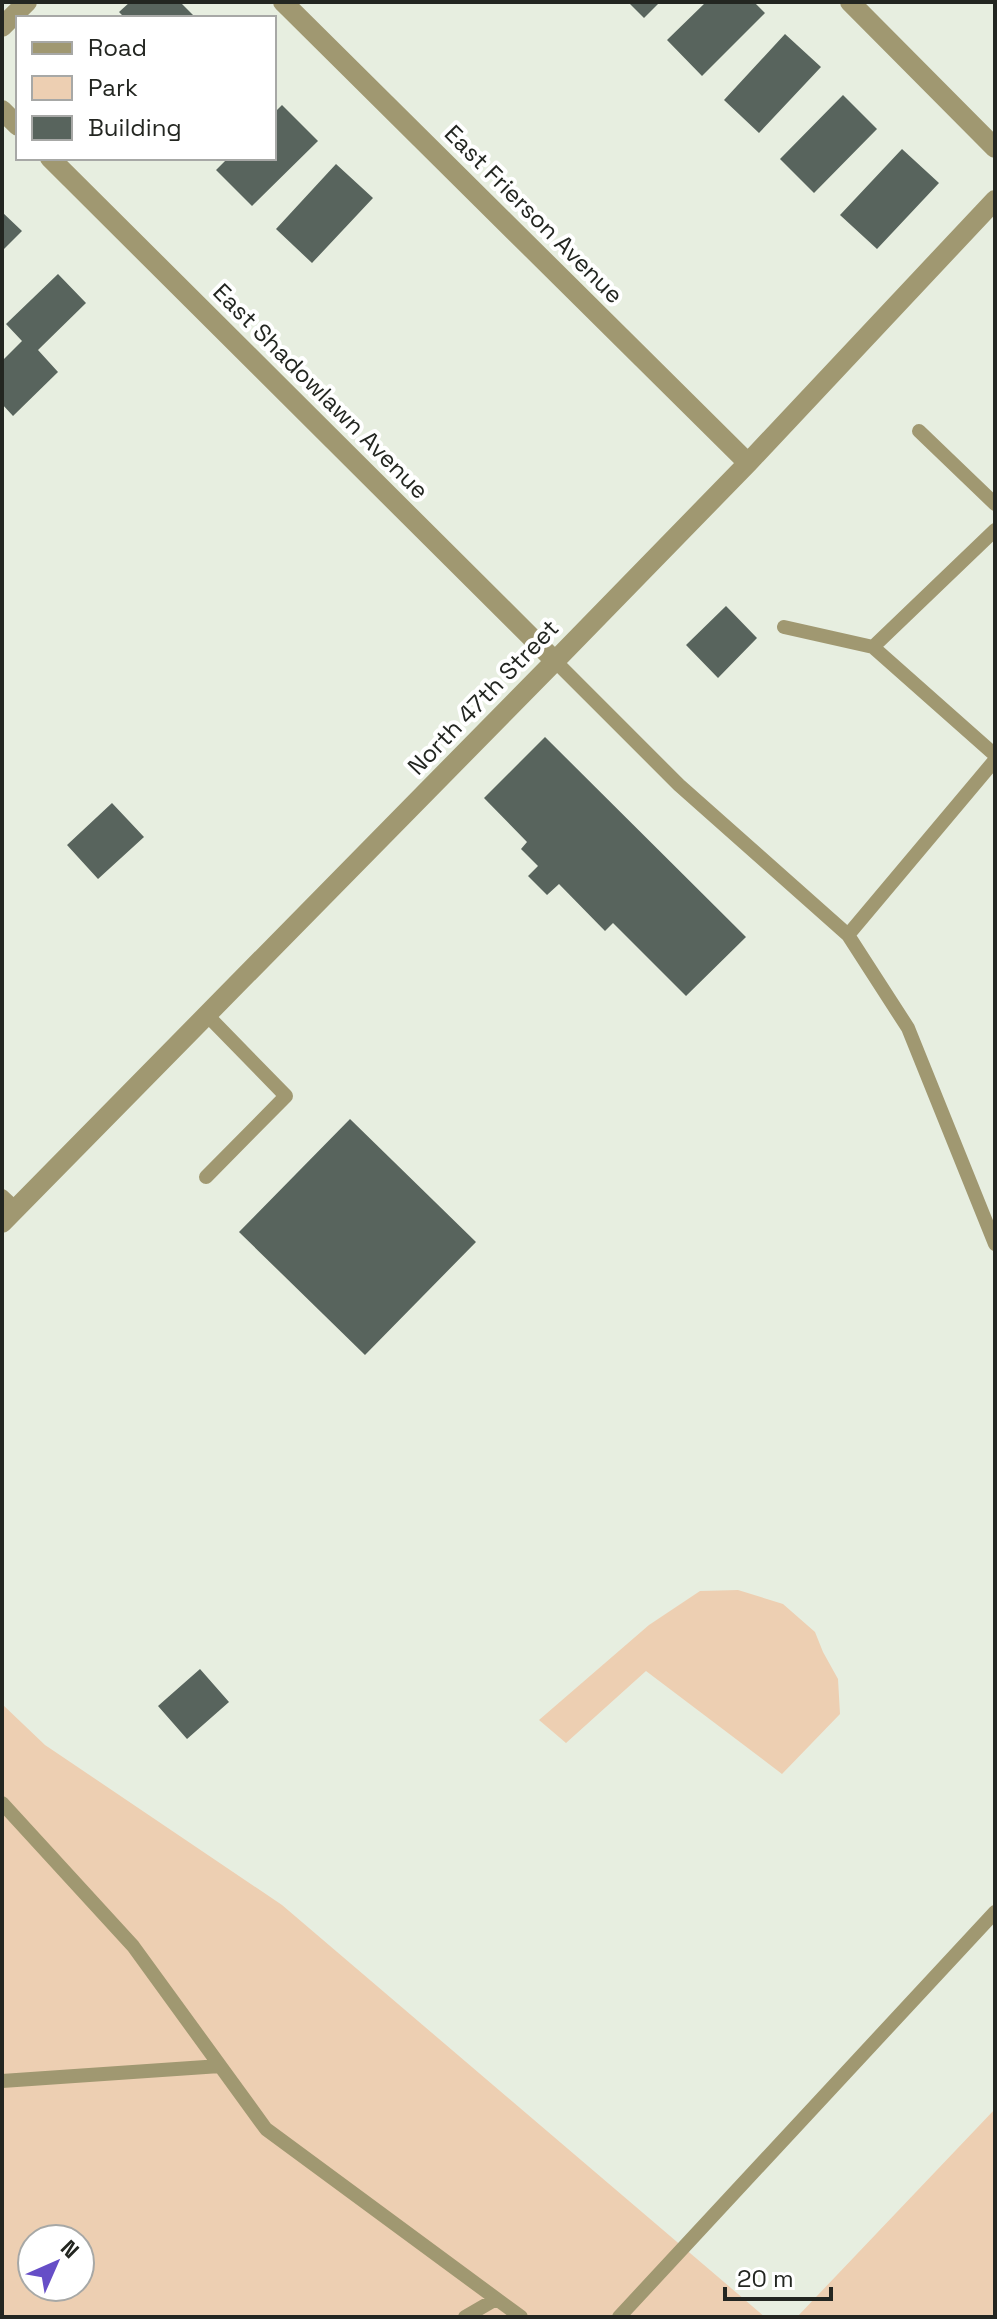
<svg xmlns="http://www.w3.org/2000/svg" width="997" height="2319" viewBox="0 0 997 2319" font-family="'Space Grotesk',sans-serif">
<rect width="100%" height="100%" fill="#e7eee0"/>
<path fill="#edcfb2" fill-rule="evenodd" d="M 738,1590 L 783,1604 L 815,1632 L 823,1652 L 838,1679 L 840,1714 L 782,1774 L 646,1671 L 566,1743 L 539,1720 L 649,1625 L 700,1591 Z
M 2,1704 L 45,1745 L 282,1905 L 765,2317 L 2,2317 ZM 32,2239 L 80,2239 L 80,2287 L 32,2287 Z
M 995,2109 L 995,2317 L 797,2317 Z"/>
<path fill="#58645d" d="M 130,2 L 180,2 L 196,18 L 125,18 L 119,12 Z
M 628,2 L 660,2 L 644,18 Z
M 706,2 L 754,2 L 765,13 L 702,76 L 667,40 Z
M 785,34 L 821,67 L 759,133 L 724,100 Z
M 843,95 L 877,129 L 814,193 L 780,159 Z
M 282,105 L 318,141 L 252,206 L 216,170 L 228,158 L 274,158 L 274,113 Z
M 902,149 L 939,183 L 877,249 L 840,215 Z
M 336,164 L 373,198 L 312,263 L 276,229 Z
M 2,212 L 22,231 L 2,251 Z
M 58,274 L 86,303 L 38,350 L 58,372 L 13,416 L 2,404 L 2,361 L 22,341 L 6,324 Z
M 726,606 L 757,638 L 718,678 L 686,645 Z
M 545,737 L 746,937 L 686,996 L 613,923 L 605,931 L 559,884 L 547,895 L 528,876 L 538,866 L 521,849 L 527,842 L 484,798 Z
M 112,803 L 144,837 L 98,879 L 67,845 Z
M 350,1119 L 476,1242 L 365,1355 L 239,1232 Z
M 200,1669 L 229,1702 L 187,1739 L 158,1706 Z"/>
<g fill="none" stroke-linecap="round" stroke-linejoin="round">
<path stroke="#a09871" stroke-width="14" d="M 919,431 L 995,504
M 784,627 L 873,647 L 995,755
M 873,647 L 995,530
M 555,661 L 679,785 L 848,935 L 995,760
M 848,935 L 908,1028 L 995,1244
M 206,1177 L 286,1096 L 207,1015
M 2,1196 L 16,1209
M 2,1803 L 133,1946 L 266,2129 L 521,2317
M 2,2081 L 220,2066
M 465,2317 L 496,2299
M 619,2317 L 995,1912"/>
<path stroke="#a09871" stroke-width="20" d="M 283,2 L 748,463
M 850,2 L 995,148
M 2,27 L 27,2
M 2,110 L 18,126
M 50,158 L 555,661
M 2,1223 L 555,661 L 748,463 L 995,200"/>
</g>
<g text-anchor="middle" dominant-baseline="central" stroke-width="8" stroke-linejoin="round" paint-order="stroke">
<g font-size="24" fill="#232621" stroke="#fff">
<text transform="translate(534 214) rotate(45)">East Frierson Avenue</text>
<text transform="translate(321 391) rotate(45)">East Shadowlawn Avenue</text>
<text transform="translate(483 697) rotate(-46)">North 47th Street</text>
</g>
</g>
<rect width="997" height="2319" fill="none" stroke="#232621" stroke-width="8"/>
<rect x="16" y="16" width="260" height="144" fill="#ffffff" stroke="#a7a8a6" stroke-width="2"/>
<rect x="32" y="42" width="40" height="12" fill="#a09871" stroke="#a7a8a6" stroke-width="2"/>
<text x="88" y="56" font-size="24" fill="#232621">Road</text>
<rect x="32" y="76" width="40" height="24" fill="#edcfb2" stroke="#a7a8a6" stroke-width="2"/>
<text x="88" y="96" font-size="24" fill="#232621">Park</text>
<rect x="32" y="116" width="40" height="24" fill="#58645d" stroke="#a7a8a6" stroke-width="2"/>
<text x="88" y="136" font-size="24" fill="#232621">Building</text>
<g transform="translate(56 2263) rotate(45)"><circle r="38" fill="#ffffff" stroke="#a7a8a6" stroke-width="2"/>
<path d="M0-6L14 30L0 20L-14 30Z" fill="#664ec7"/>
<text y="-12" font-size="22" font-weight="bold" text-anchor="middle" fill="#232621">N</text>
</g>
<path d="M725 2287v12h106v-12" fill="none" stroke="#232621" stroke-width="4"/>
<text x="737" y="2287" font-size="24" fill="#232621" stroke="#ffffff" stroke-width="6" paint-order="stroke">20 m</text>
</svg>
